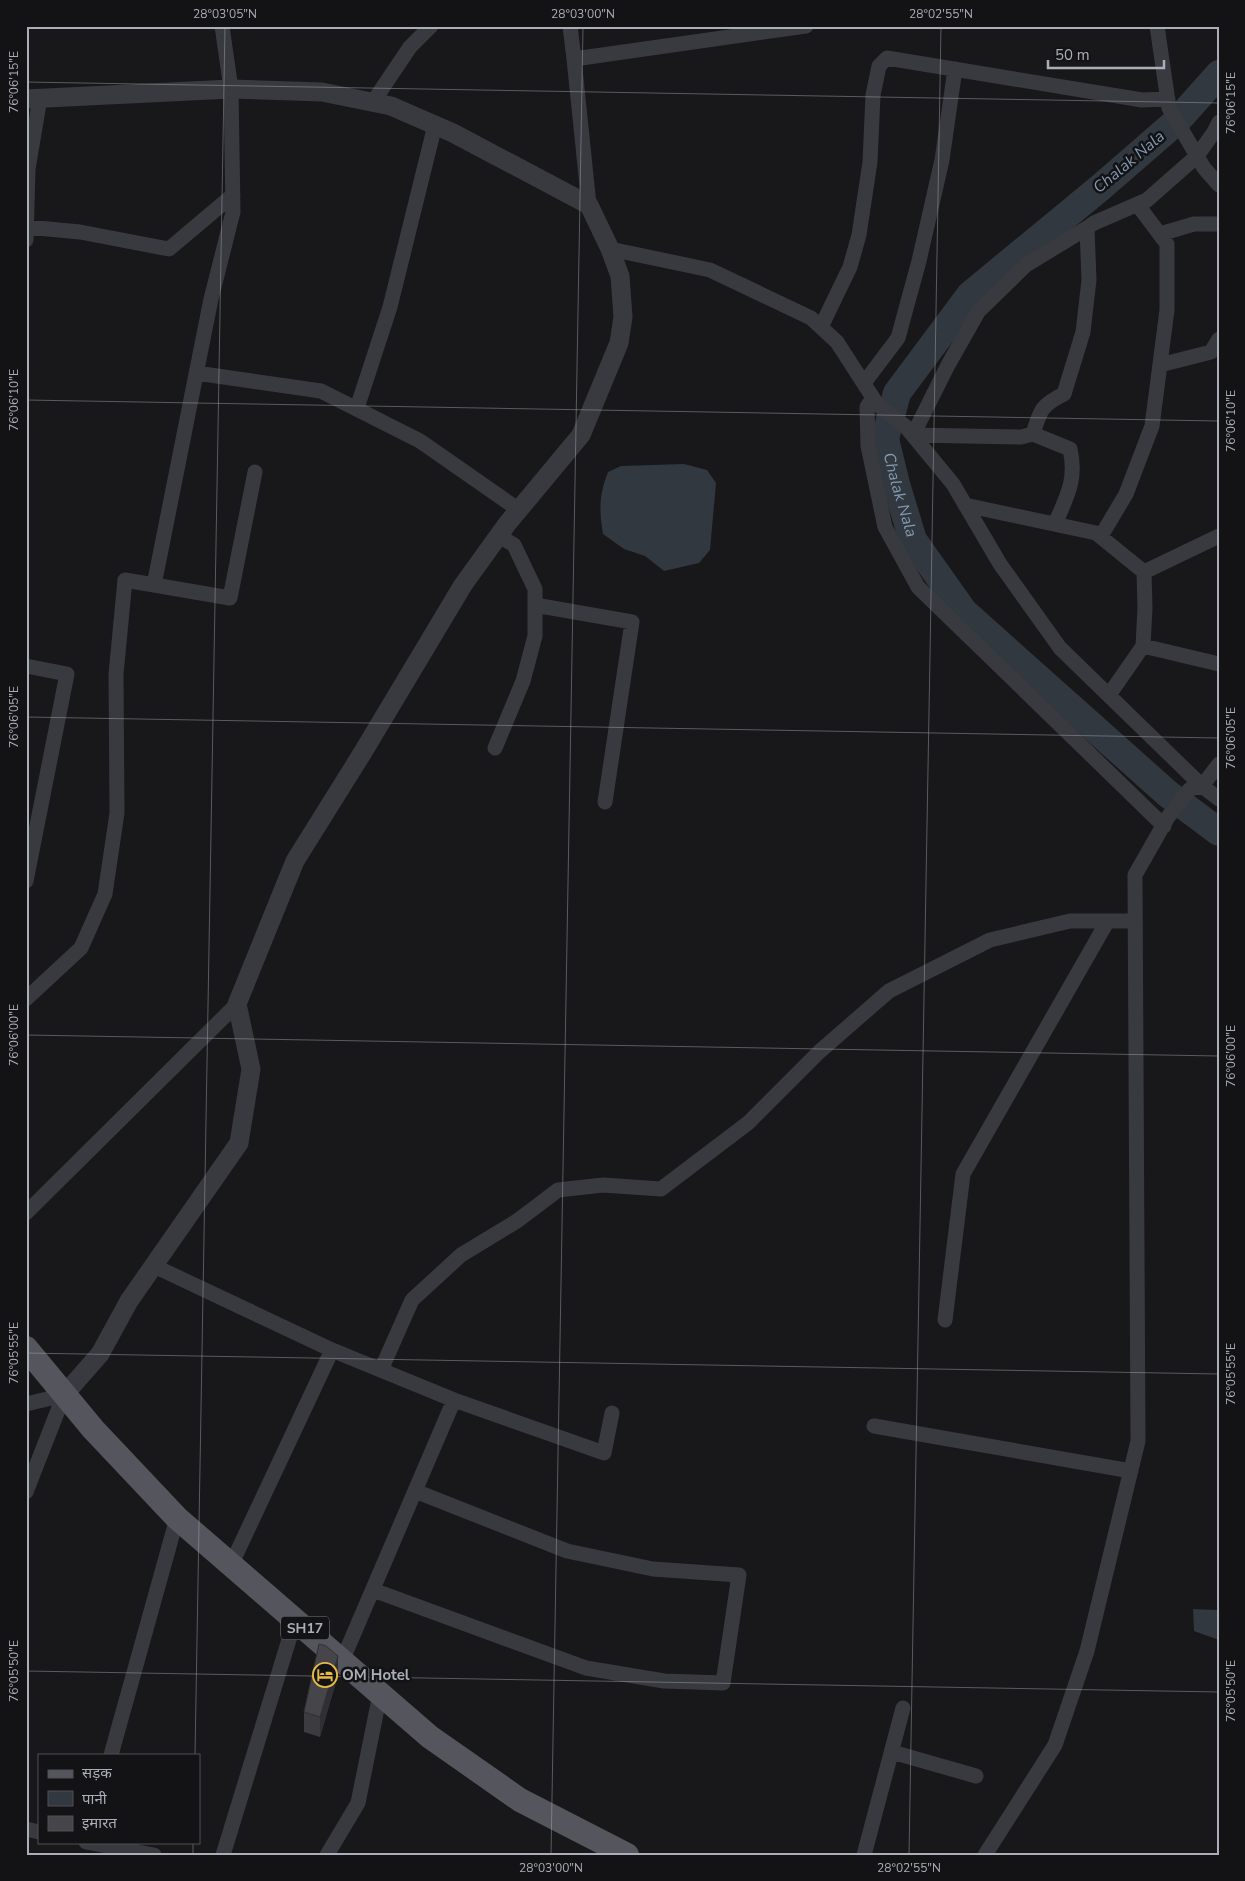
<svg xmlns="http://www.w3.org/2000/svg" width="1245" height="1881" viewBox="0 0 1245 1881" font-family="'Nunito Sans','Noto Sans Devanagari',sans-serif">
<rect width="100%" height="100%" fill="#18181a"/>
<path fill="#31383f" d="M 684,464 L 707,470 L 716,483 L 710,550 L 699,563 L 664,571 L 645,556 L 624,549 L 603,534 C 599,510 599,495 608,472 L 621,466 Z
M 1193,1609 L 1219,1610 L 1219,1640 L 1194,1631 Z"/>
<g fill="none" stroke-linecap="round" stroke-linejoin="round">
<path stroke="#31383f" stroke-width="28" id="s1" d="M 1219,74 L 1177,121 L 1101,187 L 970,295 L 897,393 L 885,439 L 896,484 L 913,540 L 964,612 L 1168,794 L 1219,832"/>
<path stroke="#393a3f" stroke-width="15" d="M 570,26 L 574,59
M 1157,26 L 1169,108 L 1204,168 L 1219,185
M 373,102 L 410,47 L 431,26
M 589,205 L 574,59 L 806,26
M 27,227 L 80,232 L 169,249 L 233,195
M 1087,228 L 1089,280 L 1083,332 L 1064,394 C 1041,405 1040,411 1033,434 L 1021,437 L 913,435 L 948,365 L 978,312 L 1026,265 L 1087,228 L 1094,223 L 1147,200 L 1197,156 L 1214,132 L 1219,122
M 1160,234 L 1194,224 L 1219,224
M 26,240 L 28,169 L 40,98
M 610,249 L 710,270 L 811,318 L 837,342 L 877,404 L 906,427 L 953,484 L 1000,564 L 1060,648 L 1202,786 L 1219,799
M 821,327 L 850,267 L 859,235 L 870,162 L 873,95 L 879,66 L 887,58 L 1142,100 L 1168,99
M 1160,365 L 1211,352 L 1219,339
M 196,373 L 321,391 L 420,441 L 519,510
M 864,383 L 898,338 L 919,261 L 942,160 L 955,69
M 873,398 L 867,407 L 868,446 L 885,527 L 918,587 L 1164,826
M 357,408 L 390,307 L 435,125
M 1033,434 L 1070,449 C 1077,480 1067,496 1055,524
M 965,505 L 1096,533 L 1144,572 L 1145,608 L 1143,646 L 1109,695
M 1101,536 L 1126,494 L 1152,426 L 1167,310 L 1167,244 L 1137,204
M 1144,572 L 1219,536
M 154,585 L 211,299 L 233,212 L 231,89 L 222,26
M 535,605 L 632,622 L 605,802
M 1143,646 L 1219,664
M 26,666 L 67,674 L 26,881
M 495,748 L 523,681 L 535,636 L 535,589 L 514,545 L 499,536
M 26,999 L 81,948 L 105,894 L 117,813 L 116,674 L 125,580 L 230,598 L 255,472
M 26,1213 L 237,1004
M 154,1266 L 332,1350 L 454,1400 L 604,1453 L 612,1413
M 945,1320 L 963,1174 L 1107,922
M 381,1370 L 412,1300 L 461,1255 L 517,1221 L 558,1190 L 603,1185 L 661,1189 L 748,1123 L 819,1052 L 889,991 L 990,940 L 1070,921 L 1135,921
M 26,1404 L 64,1395
M 874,1426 L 1131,1471
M 26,1492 L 64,1395
M 231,1565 L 332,1350
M 373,1590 L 586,1668 L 664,1681 L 723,1683 L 739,1575 L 653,1569 L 567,1551 L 415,1491
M 342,1661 L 454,1400
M 892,1752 L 976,1776
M 111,1755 L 177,1518
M 26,1829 L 39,1832
M 86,1842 L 154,1855
M 223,1855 L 295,1620
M 327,1855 L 358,1803 L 380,1694
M 864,1855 L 903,1708
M 985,1855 L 1055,1745 L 1087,1651 L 1138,1441 L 1135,875 L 1168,817 L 1190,789 L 1202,786 L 1219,764"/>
<path stroke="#393a3f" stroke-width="19" d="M 26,99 L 231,89 L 322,92 L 391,106 L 453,133 L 589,205 L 610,249 L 620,276 L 623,317 L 619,343 L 581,435 L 507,524 L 463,585 L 363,752 L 295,861 L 237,1004 L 251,1069 L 239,1143 L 129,1301 L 100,1354 L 64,1395"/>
<path stroke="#55565d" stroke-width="24" d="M 26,1348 L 93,1429 L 177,1518 L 430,1737 L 520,1800 L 627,1855"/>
</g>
<path fill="#3b3b40" d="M 338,1675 L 320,1737 L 304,1732 L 304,1712 Z"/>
<path fill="#303034" d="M 338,1656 L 338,1675 L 320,1737 L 320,1717 Z"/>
<path fill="#45454a" stroke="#303034" d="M 319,1644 L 326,1646 L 338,1656 L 320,1717 L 304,1712 Z"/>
<path fill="none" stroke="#abaeb9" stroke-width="1" stroke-opacity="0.45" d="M 26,82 L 1219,103M 26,400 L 1219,421M 26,717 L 1219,738M 26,1035 L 1219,1056M 26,1353 L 1219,1374M 26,1671 L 1219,1692M 195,1755 L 225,26M 193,1855 L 193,1842M 551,1855 L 583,26M 909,1855 L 941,26"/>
<defs>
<symbol id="hotel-ring" viewBox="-11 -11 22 22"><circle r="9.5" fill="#131315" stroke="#e8bc42" stroke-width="1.5"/><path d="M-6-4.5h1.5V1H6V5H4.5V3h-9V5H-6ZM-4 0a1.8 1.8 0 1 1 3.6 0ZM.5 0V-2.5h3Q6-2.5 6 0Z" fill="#e8bc42"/></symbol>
</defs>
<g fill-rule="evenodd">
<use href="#hotel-ring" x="311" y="1661" width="28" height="28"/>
</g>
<g text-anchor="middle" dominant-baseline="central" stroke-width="5" stroke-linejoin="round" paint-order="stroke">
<rect fill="#131315" stroke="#7d8088" stroke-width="1" x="281" y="1616.5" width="48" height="23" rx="4"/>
<g font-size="14" font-weight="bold" fill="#abaeb9">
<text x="305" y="1628">SH17</text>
</g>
<g font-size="15" font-weight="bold" fill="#abaeb9" stroke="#131315" text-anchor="start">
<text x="342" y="1675">OM Hotel</text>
</g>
<g font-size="16" font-style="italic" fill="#8499b2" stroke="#131315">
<text transform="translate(1129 162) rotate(-40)">Chalak Nala</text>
<text stroke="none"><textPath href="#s1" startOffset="561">Chalak Nala</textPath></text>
</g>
</g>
<rect width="1245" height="1881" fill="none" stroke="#131315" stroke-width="55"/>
<rect x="38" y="1754" width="162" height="90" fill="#131315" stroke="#505157"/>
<rect x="48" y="1770" width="25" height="8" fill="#55565d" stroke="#505157"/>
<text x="82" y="1778" font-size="15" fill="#abaeb9">सड़क</text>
<rect x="48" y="1791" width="25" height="15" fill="#31383f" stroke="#505157"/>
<text x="82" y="1804" font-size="15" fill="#abaeb9">पानी</text>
<rect x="48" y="1816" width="25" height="15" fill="#45454a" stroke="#505157"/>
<text x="82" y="1828" font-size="15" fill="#abaeb9">इमारत</text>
<path d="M1048 60v8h116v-8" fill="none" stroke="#abaeb9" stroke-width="2.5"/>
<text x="1055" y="60" font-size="15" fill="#abaeb9" stroke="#131315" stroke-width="4" paint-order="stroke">50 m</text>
<rect x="28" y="28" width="1190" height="1826" fill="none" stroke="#abaeb9" stroke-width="2"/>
<g font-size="12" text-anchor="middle" fill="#abaeb9">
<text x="225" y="18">28°03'05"N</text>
<text x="583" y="18">28°03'00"N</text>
<text x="941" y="18">28°02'55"N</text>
<text transform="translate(14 82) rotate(-90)" y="4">76°06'15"E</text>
<text transform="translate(1231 103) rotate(-90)" y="4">76°06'15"E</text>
<text transform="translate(14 400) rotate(-90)" y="4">76°06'10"E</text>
<text transform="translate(1231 421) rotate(-90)" y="4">76°06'10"E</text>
<text transform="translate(14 717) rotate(-90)" y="4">76°06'05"E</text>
<text transform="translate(1231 738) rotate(-90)" y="4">76°06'05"E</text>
<text transform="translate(14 1035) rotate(-90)" y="4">76°06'00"E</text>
<text transform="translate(1231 1056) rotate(-90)" y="4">76°06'00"E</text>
<text transform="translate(14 1353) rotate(-90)" y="4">76°05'55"E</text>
<text transform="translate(1231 1374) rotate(-90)" y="4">76°05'55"E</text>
<text transform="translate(14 1671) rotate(-90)" y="4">76°05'50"E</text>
<text transform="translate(1231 1691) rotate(-90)" y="4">76°05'50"E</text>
<text x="551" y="1872">28°03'00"N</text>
<text x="909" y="1872">28°02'55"N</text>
</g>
</svg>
